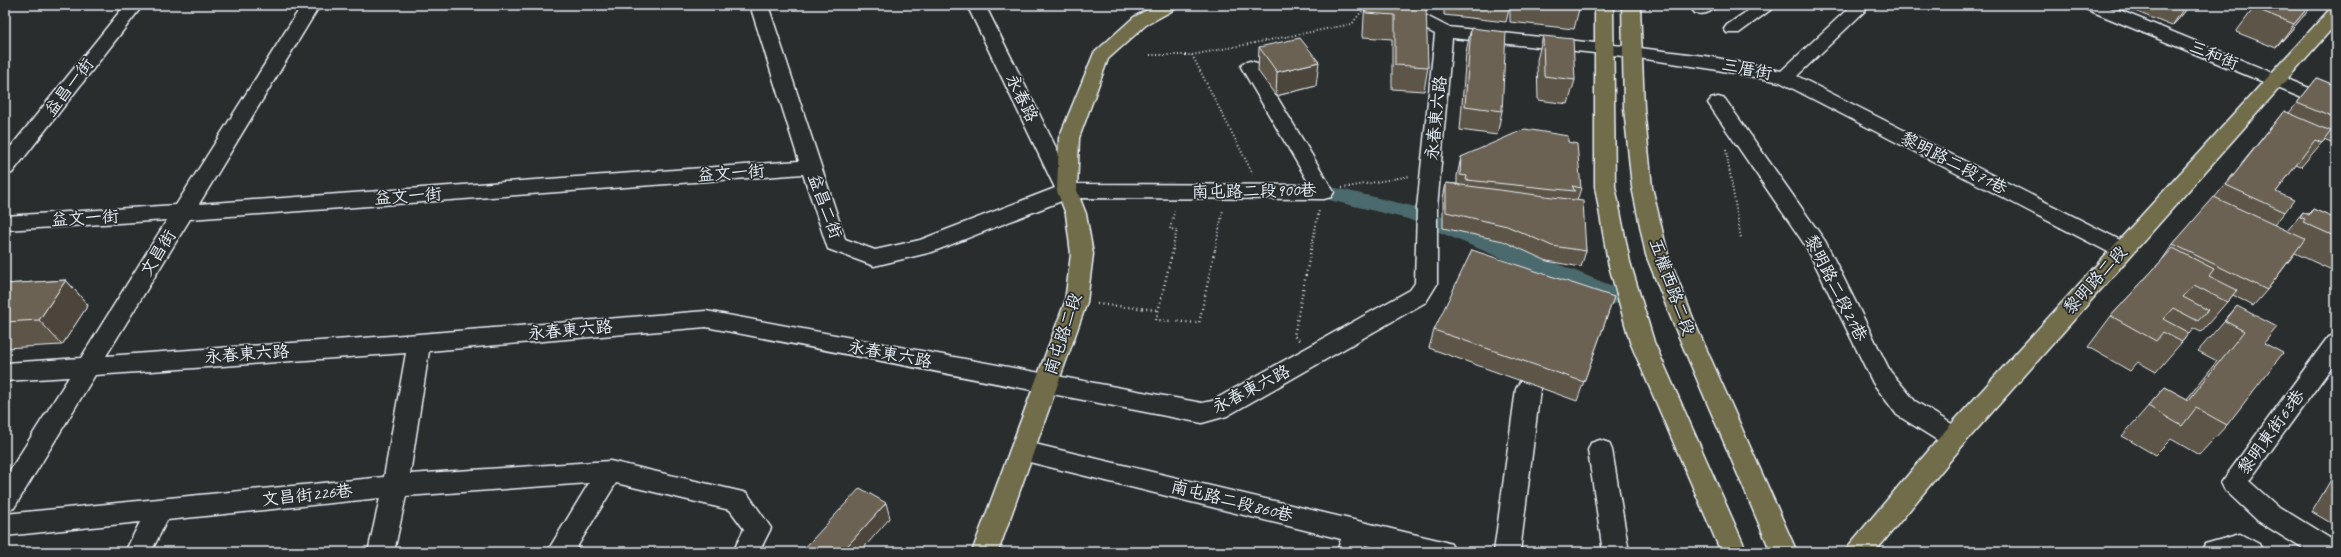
<svg xmlns="http://www.w3.org/2000/svg" width="2341" height="557" viewBox="0 0 2341 557" font-family="Caveat,'LXGW WenKai TC',sans-serif">
<rect width="100%" height="100%" fill="#2a2d2e"/>
<filter id="ink" filterUnits="userSpaceOnUse"><feTurbulence type="fractalNoise" baseFrequency=".025" numOctaves="2"/><feDisplacementMap in="SourceGraphic" scale="8" xChannelSelector="R" yChannelSelector="G"/><feConvolveMatrix kernelMatrix="1 2 1 2 8 2 1 2 1" color-interpolation-filters="sRGB"/></filter>
<g filter="url(#ink)">
<g fill="none" stroke-linecap="round" stroke-linejoin="round">
<path fill="#4b6a6d" fill-rule="evenodd" d="M 1336,188 L 1420,208 L 1622,290 L 1625,296 L 1622,302 L 1614,304 L 1606,302 L 1408,219 L 1329,200 L 1326,195 L 1329,190 Z"/>
<defs>
<path id="minor" d="M 125,5 L 143,5 L 12,173 L 5,175 L 5,154 Z
M 302,5 L 320,5 L 199,204 L 799,161 L 750,5 L 768,5 L 845,239 L 875,250 L 920,240 L 1055,188 L 967,5 L 985,5 L 1074,184 L 1310,185 L 1241,67 L 1243,63 L 1250,61 L 1257,63 L 1259,67 L 1334,192 L 1331,197 L 1324,199 L 1069,198 L 932,252 L 874,266 L 828,249 L 803,174 L 190,219 L 106,356 L 419,334 L 706,311 L 1202,403 L 1212,401 L 1410,290 L 1415,283 L 1417,208 L 1435,34 L 1385,9 L 1382,5 L 1405,5 L 1448,27 L 1632,47 L 1712,57 L 1781,71 L 1852,5 L 1871,5 L 1797,76 L 2130,245 L 2133,250 L 2130,255 L 2122,258 L 2114,255 L 1780,82 L 1712,69 L 1632,57 L 1452,38 L 1437,208 L 1437,284 L 1426,302 L 1227,416 L 1202,423 L 706,327 L 429,351 L 410,474 L 610,461 L 747,493 L 771,528 L 759,552 L 733,552 L 744,529 L 730,510 L 616,483 L 574,552 L 547,552 L 589,483 L 406,496 L 394,552 L 368,552 L 380,498 L 167,520 L 151,552 L 125,552 L 140,522 L 5,536 L 5,514 L 384,477 L 406,353 L 95,375 L 14,508 L 5,511 L 5,478 L 69,377 L 5,381 L 5,363 L 81,358 L 167,220 L 5,230 L 5,216 L 176,205 Z
M 1695,5 L 1717,5 C 1711,13 1703,15 1695,13 L 1692,9 Z
M 1756,5 L 1777,5 L 1739,33 L 1727,33 L 1724,29 L 1727,25 Z
M 2083,5 L 2107,5 L 2336,99 L 2336,112 L 2086,9 Z
M 1718,97 L 1725,99 L 1825,241 L 1890,371 L 1915,401 L 1963,431 L 1966,438 L 1963,445 L 1954,448 L 1945,445 L 1897,415 L 1873,383 L 1807,248 L 1708,103 L 1711,99 Z
M 2336,334 L 2336,361 L 2249,481 L 2276,505 L 2336,542 L 2336,552 L 2308,552 L 2258,521 L 2225,490 L 2221,483 L 2328,337 Z
M 1528,380 L 1536,382 L 1540,389 L 1520,552 L 1494,552 L 1516,389 L 1520,382 Z
M 1600,440 L 1609,443 L 1612,450 L 1629,552 L 1603,552 L 1588,450 L 1591,443 Z
M 1022,441 L 1442,541 L 1451,544 L 1455,552 L 1395,552 L 1365,545 L 1363,552 L 1337,552 L 1341,539 L 1013,458 L 1010,451 L 1013,444 Z
M 2240,534 L 2259,544 L 2263,552 L 2201,552 L 2205,544 Z"/>
<path id="major" d="M 1156,5 L 1178,5 L 1175,9 L 1146,25 L 1108,59 L 1079,138 L 1077,191 L 1086,214 L 1093,254 L 1087,302 L 998,552 L 972,552 L 1065,302 L 1071,254 L 1066,214 L 1057,191 L 1059,138 L 1094,53 L 1134,17 Z
M 1595,5 L 1613,5 L 1615,186 L 1630,262 L 1654,342 L 1747,552 L 1721,552 L 1630,342 L 1608,262 L 1595,186 Z
M 1622,5 L 1640,5 L 1644,108 L 1652,187 L 1668,255 L 1697,328 L 1797,552 L 1771,552 L 1675,328 L 1646,255 L 1632,187 L 1624,108 Z
M 2336,8 L 2336,24 L 1963,445 L 1875,552 L 1846,552 L 1850,544 L 1945,431 L 2330,9 Z"/>
</defs>
<use href="#minor" stroke="#e8f1f8" stroke-width="3"/>
<use href="#major" stroke="#e8f1f8" stroke-width="3"/>
<path stroke="#e8f1f8" stroke-width="2" stroke-dasharray="1 2.5" stroke-linecap="butt" d="M 1150,55 L 1192,55 L 1253,174
M 1192,55 L 1352,24 L 1361,12 L 1367,10
M 1726,150 L 1741,238
M 1342,188 L 1410,176
M 1172,250 L 1177,230 L 1170,229 L 1175,209
M 1215,250 L 1223,210
M 1311,250 L 1319,210"/>
<path stroke="#e8f1f8" stroke-width="2.5" stroke-dasharray="1 3.5" stroke-linecap="butt" d="M 1173,249 L 1156,320 L 1199,323 L 1215,249
M 1097,304 L 1158,310
M 1299,340 L 1294,336 L 1311,249"/>
<use href="#minor" fill="#2a2d2e" fill-rule="evenodd"/>
<use href="#major" fill="#716d4b" fill-rule="evenodd"/>
</g>
<path fill="#5d5447" stroke="#e8f1f8" d="M 1365,5 L 1418,5 L 1428,67 L 1424,91 L 1392,89 L 1392,39 L 1363,37 L 1364,16 Z
M 1444,5 L 1510,5 L 1506,22 L 1444,15 Z
M 1510,5 L 1580,5 L 1574,29 L 1510,22 Z
M 2105,5 L 2118,5 L 2114,9 Z
M 2135,5 L 2189,5 L 2183,14 L 2172,26 L 2132,10 Z
M 2256,5 L 2312,5 L 2306,13 L 2276,48 L 2236,32 Z
M 1471,28 L 1502,111 L 1497,135 L 1460,130 L 1466,52 Z
M 1543,36 L 1575,80 L 1568,104 L 1538,100 L 1537,60 Z
M 1259,47 L 1316,86 L 1276,96 L 1258,71 Z
M 2317,78 L 2336,86 L 2336,145 L 2324,140 L 2301,167 L 2296,165 L 2276,192 L 2285,212 L 2274,225 L 2287,231 L 2303,212 L 2308,214 L 2313,209 L 2335,219 L 2336,217 L 2336,272 L 2295,253 L 2267,290 L 2253,306 L 2233,295 L 2201,332 L 2193,328 L 2182,342 L 2156,372 L 2138,362 L 2130,371 L 2088,347 L 2111,316 L 2162,260 L 2173,244 L 2215,197 L 2284,111 L 2289,113 Z
M 1568,142 L 1581,188 L 1577,201 L 1586,251 L 1581,267 L 1547,261 L 1503,241 L 1443,228 L 1443,198 L 1446,183 L 1457,184 L 1457,176 L 1461,157 Z
M 66,280 L 88,305 L 62,345 L 5,348 L 5,284 Z
M 1614,297 L 1577,401 L 1429,348 L 1434,330 Z
M 2237,306 L 2264,343 L 2227,425 L 2199,455 L 2171,439 L 2155,455 L 2122,436 L 2165,387 L 2187,399 L 2217,361 L 2198,351 Z
M 2336,471 L 2336,526 L 2312,512 Z"/>
<path fill="#4c453a" stroke="#e8f1f8" d="M 414,5 L 430,5 L 415,7 Z
M 2186,5 L 2189,5 L 2183,14 L 2172,26 Z
M 2310,5 L 2312,5 L 2306,13 L 2276,48 L 2294,24 Z
M 1319,62 L 1316,86 L 1276,96 L 1277,72 Z
M 66,280 L 88,305 L 62,345 L 39,320 Z
M 886,503 L 890,518 L 860,552 L 842,552 Z"/>
<path fill="#6c6253" stroke="#e8f1f8" d="M 1366,5 L 1418,5 L 1418,6 L 1426,6 L 1428,67 L 1395,65 L 1395,15 L 1366,13 Z
M 2256,5 L 2310,5 L 2294,24 L 2254,8 Z
M 1471,28 L 1506,32 L 1502,111 L 1465,106 Z
M 1543,36 L 1573,39 L 1575,80 L 1544,76 Z
M 1300,38 L 1319,62 L 1277,72 L 1259,47 Z
M 2317,78 L 2336,86 L 2336,119 L 2297,103 Z
M 2284,111 L 2331,131 L 2322,143 L 2315,140 L 2276,192 L 2294,200 L 2285,212 L 2226,185 Z
M 1525,129 L 1568,136 L 1568,142 L 1577,144 L 1581,188 L 1572,186 L 1575,191 L 1466,180 L 1467,176 L 1460,175 L 1461,157 Z
M 1446,183 L 1583,201 L 1586,251 L 1552,246 L 1507,226 L 1446,212 Z
M 2214,197 L 2305,239 L 2267,290 L 2173,244 Z
M 2313,209 L 2336,219 L 2336,237 L 2303,222 L 2305,219 L 2300,217 L 2303,212 L 2309,215 Z
M 2173,248 L 2214,269 L 2209,276 L 2237,290 L 2227,302 L 2194,285 L 2183,297 L 2208,310 L 2198,321 L 2173,308 L 2163,319 L 2189,333 L 2182,342 L 2163,332 L 2156,341 L 2111,316 Z
M 1472,250 L 1614,297 L 1584,382 L 1434,330 Z
M 66,280 L 39,320 L 5,322 L 5,284 Z
M 2237,306 L 2277,327 L 2264,343 L 2283,353 L 2227,425 L 2196,408 L 2182,426 L 2148,406 L 2165,387 L 2189,400 L 2244,331 L 2225,321 Z
M 860,488 L 886,503 L 842,552 L 801,552 Z"/>
</g>
<g text-anchor="middle" dominant-baseline="central" stroke-width="3.5" stroke-linejoin="round" paint-order="stroke">
<g font-size="17" fill="#e8f1f8" stroke="#2a2d2e">
<text transform="translate(2214 55) rotate(22)">三和街</text>
<text transform="translate(1747 69) rotate(11)">三厝街</text>
<text transform="translate(69 87) rotate(-52)">益昌一街</text>
<text transform="translate(1022 98) rotate(64)">永春路</text>
<text transform="translate(1436 118) rotate(-84)">永春東六路</text>
<text transform="translate(1954 163) rotate(27)">黎明路二段71巷</text>
<text transform="translate(731 173) rotate(-4)">益文一街</text>
<text transform="translate(1254 191) rotate(-1)">南屯路二段900巷</text>
<text transform="translate(408 196) rotate(-4)">益文一街</text>
<text transform="translate(825 206) rotate(70)">益昌二街</text>
<text transform="translate(85 218) rotate(-3)">益文一街</text>
<text transform="translate(158 253) rotate(-58)">文昌街</text>
<text transform="translate(2095 280) rotate(-48)">黎明路二段</text>
<text transform="translate(1672 287) rotate(70)">五權西路二段</text>
<text transform="translate(1836 288) rotate(63)">黎明路二段21巷</text>
<text transform="translate(570 330) rotate(-5)">永春東六路</text>
<text transform="translate(1063 334) rotate(-72)">南屯路二段</text>
<text transform="translate(247 354) rotate(-4)">永春東六路</text>
<text transform="translate(890 354) rotate(11)">永春東六路</text>
<text transform="translate(1251 389) rotate(-27)">永春東六路</text>
<text transform="translate(2271 432) rotate(-54)">黎明東街63巷</text>
<text transform="translate(307 495) rotate(-6)">文昌街226巷</text>
<text transform="translate(1232 501) rotate(14)">南屯路二段860巷</text>
</g>
</g>
<rect width="2341" height="557" fill="none" stroke="#2a2d2e" stroke-width="20"/>
<rect x="10" y="10" width="2321" height="537" fill="none" stroke="#e8f1f8" stroke-width="1.5" filter="url(#ink)"/>
</svg>
